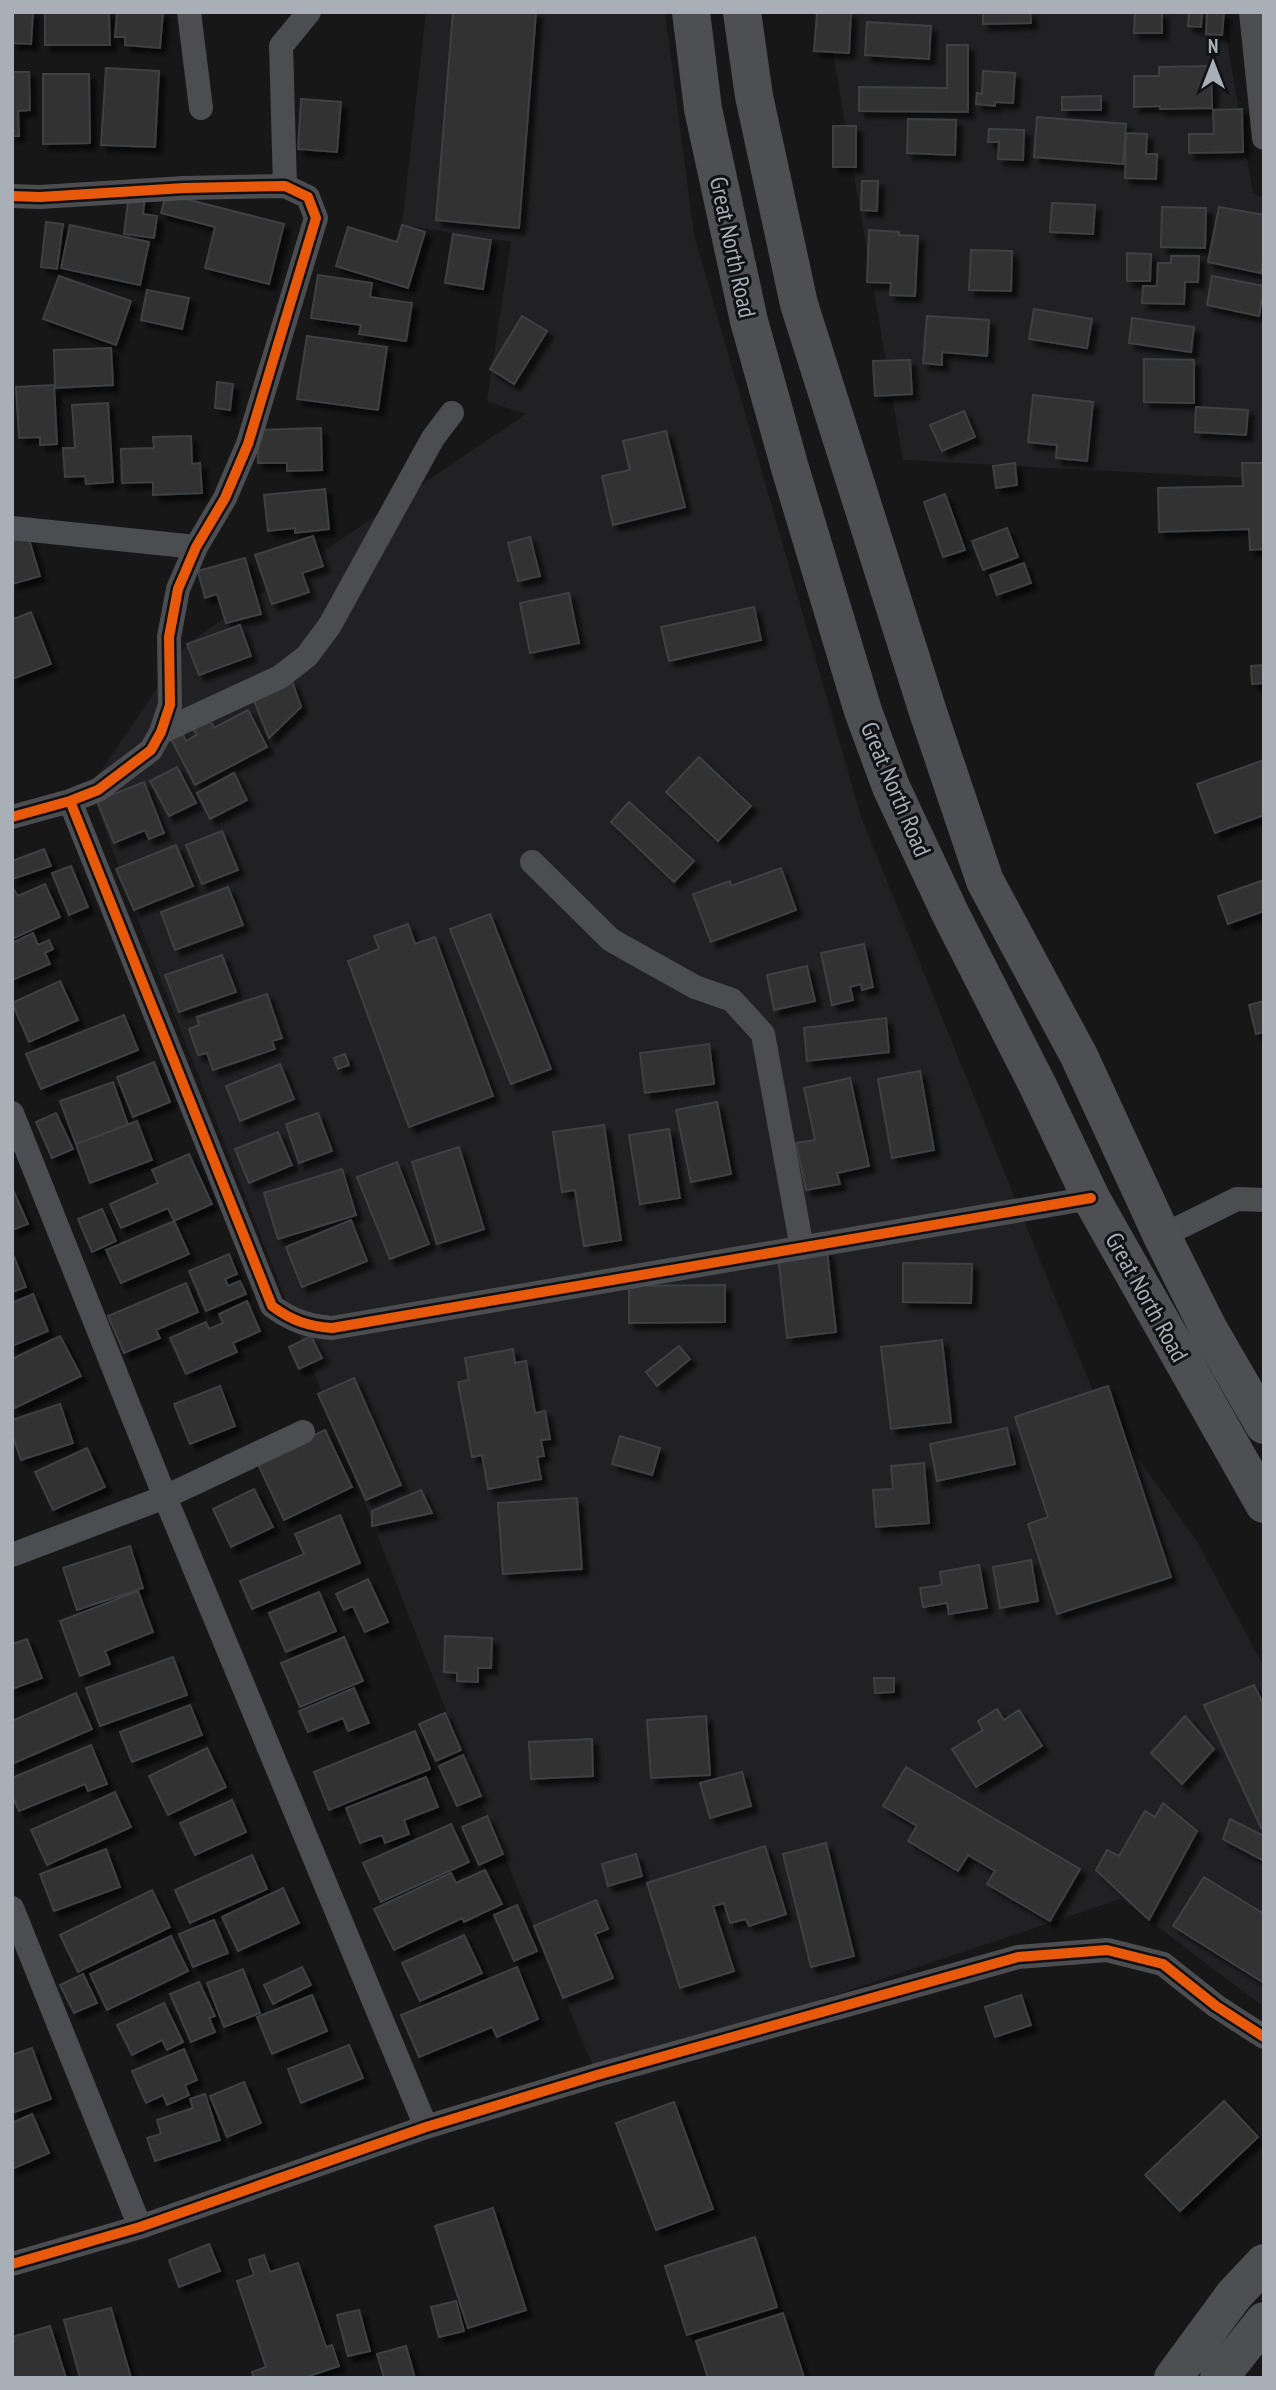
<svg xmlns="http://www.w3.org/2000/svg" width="1276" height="2390" viewBox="0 0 1276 2390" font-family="'PT Sans Narrow',sans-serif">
<defs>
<filter id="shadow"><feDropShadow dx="6" dy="6" stdDeviation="2" flood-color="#0009"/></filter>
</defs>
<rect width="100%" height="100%" fill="#171717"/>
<path fill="#212123" d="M 426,12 L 665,12 L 694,235 L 861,817 L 1096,1399 L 1196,1540 L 1264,1667 L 1264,2007 L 1121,1899 L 597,2075 L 487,1816 L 140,926 L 90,787 L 187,644 L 526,414 L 487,401 L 511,242 L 402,225 Z
M 826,12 L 1222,12 L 1253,193 L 1264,198 L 1264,479 L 903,460 Z"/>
<path fill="#303031" stroke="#3f4143" stroke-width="2" filter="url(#shadow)" d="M 12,12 L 33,12 L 31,44 L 12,43 Z
M 45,12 L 109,12 L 110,45 L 45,45 Z
M 130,12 L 163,12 L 160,48 L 125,45 L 125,37 L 115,37 L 117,13 Z
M 453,12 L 536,12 L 519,228 L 436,220 Z
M 817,12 L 851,12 L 849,53 L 814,51 Z
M 983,12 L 1030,12 L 1031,23 L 983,24 Z
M 1135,12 L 1162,12 L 1162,33 L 1134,33 Z
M 1189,12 L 1202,12 L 1201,27 L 1188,26 Z
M 1207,12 L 1224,12 L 1222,35 L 1206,34 Z
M 867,22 L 931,26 L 929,59 L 865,55 Z
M 947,45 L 968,45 L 968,112 L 859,111 L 859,87 L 947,88 Z
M 1211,66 L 1212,108 L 1160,109 L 1160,106 L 1134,107 L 1134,76 L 1159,76 L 1159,67 Z
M 106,68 L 159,71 L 155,147 L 101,145 Z
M 983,71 L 1015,73 L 1013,103 L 995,102 L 995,106 L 976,104 L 977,93 L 982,94 Z
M 12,72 L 29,72 L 30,110 L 18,111 L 19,136 L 12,136 Z
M 43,74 L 89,74 L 90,143 L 43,144 Z
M 1101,96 L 1101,110 L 1062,110 L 1062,97 Z
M 301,99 L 341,102 L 337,152 L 298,149 Z
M 1242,109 L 1243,152 L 1189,153 L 1189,134 L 1214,134 L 1213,110 Z
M 1037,117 L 1126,124 L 1123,164 L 1034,157 Z
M 908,119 L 956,120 L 955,155 L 907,153 Z
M 833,126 L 856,126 L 856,167 L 833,167 Z
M 989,129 L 1024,130 L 1023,160 L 998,159 L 999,142 L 988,142 Z
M 1126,133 L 1147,134 L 1146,154 L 1157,154 L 1156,179 L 1125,178 Z
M 862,181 L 878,181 L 877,211 L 861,210 Z
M 129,194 L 145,196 L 143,214 L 157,216 L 154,238 L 124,234 Z
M 166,194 L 284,224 L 269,284 L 205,268 L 215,227 L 161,213 Z
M 1052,203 L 1095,205 L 1093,234 L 1050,232 Z
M 1162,207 L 1206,208 L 1205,248 L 1161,247 Z
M 1219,207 L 1264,215 L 1264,256 L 1261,273 L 1208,262 Z
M 46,222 L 63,224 L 57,269 L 41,267 Z
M 70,225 L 149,242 L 140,285 L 61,268 Z
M 402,225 L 425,232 L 408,288 L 336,266 L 348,227 L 397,242 Z
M 869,230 L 899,232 L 899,235 L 918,236 L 915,296 L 890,295 L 891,283 L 867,282 Z
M 453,234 L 491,240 L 483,289 L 445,283 Z
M 971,250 L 1012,251 L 1011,291 L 969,290 Z
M 1127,253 L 1151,254 L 1150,281 L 1127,281 Z
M 1171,256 L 1199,256 L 1198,282 L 1185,282 L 1184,304 L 1142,303 L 1143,286 L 1157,286 L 1158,263 L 1171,263 Z
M 318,275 L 372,283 L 370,297 L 412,303 L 406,341 L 359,334 L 361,325 L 311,318 Z
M 59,276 L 131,301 L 116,345 L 43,319 Z
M 1212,276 L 1264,286 L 1259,316 L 1207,305 Z
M 147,290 L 189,298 L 182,329 L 141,320 Z
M 1034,309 L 1092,319 L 1087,348 L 1029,339 Z
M 522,316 L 547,331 L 514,384 L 490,369 Z
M 927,316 L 989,320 L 987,356 L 942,352 L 942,365 L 923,363 Z
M 1132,318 L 1194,327 L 1191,352 L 1129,343 Z
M 307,336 L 387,347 L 378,410 L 297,399 Z
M 111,348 L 113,385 L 55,388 L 54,350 Z
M 1144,359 L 1194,360 L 1194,403 L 1144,402 Z
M 910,360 L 912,394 L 875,396 L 873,361 Z
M 217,382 L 233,384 L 230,410 L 215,408 Z
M 54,385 L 57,444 L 40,445 L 40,437 L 19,438 L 16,387 Z
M 1033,395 L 1093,402 L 1087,461 L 1056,458 L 1057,445 L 1028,442 Z
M 108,403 L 113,482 L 86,484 L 85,476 L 65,477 L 63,448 L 75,448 L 72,405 Z
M 1196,407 L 1248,410 L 1246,435 L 1195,432 Z
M 964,411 L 975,437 L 942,451 L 930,425 Z
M 321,428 L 322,470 L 287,471 L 287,463 L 258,463 L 257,430 Z
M 666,431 L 685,507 L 613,525 L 602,476 L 630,470 L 623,441 Z
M 191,436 L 192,464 L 200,463 L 202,493 L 153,495 L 153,482 L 122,483 L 121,449 L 154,448 L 153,437 Z
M 1015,463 L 1017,485 L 996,488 L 993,466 Z
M 1242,463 L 1264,463 L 1264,549 L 1250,550 L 1249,529 L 1159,532 L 1158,488 L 1243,486 Z
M 325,489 L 329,529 L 295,533 L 295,528 L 268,531 L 264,495 Z
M 945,494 L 965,550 L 943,557 L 924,502 Z
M 1007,528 L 1018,557 L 983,570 L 972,541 Z
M 28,536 L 40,576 L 12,584 L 12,541 Z
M 313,536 L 323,566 L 302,573 L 309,592 L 272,604 L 255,555 Z
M 530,537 L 540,576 L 518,581 L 508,543 Z
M 245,558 L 261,614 L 226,623 L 217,594 L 205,598 L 198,571 Z
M 1024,563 L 1031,583 L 997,595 L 990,575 Z
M 569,593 L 579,643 L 530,653 L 520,603 Z
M 754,607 L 761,640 L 669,661 L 661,627 Z
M 31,612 L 51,664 L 12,679 L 12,613 L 14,619 Z
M 240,625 L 251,656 L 199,675 L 187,644 Z
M 1264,665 L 1264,683 L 1252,684 L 1251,666 Z
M 292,681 L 301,707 L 269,738 L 253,698 Z
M 248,710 L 267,747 L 195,785 L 170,737 L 181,731 L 186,741 L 197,735 L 193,729 L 210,720 L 214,728 Z
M 699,757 L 751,806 L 718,841 L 666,792 Z
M 1264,760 L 1264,815 L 1215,833 L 1197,784 Z
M 177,767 L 196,803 L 169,816 L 150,781 Z
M 234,773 L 247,800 L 210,819 L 197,793 Z
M 144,782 L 164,833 L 149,839 L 145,830 L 114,843 L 97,801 Z
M 629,802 L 694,861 L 674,882 L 611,822 Z
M 222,831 L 238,870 L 202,884 L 186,845 Z
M 176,845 L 193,886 L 134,910 L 116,869 Z
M 44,849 L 51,866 L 12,879 L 12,861 Z
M 71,866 L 88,907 L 69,915 L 52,873 Z
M 781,868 L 796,910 L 711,942 L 693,894 L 730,881 L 731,886 Z
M 1264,880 L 1264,911 L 1228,924 L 1218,896 Z
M 45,884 L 60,917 L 12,939 L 12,887 L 18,896 Z
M 228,887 L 243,925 L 175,950 L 161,912 Z
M 490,914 L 551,1069 L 511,1084 L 450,929 Z
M 408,924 L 415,944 L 435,937 L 493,1096 L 409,1127 L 348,961 L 379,949 L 374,936 Z
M 33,933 L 38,945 L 49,940 L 53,949 L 45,953 L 50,964 L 12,980 L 12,943 Z
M 864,944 L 873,987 L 862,990 L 861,984 L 850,987 L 853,1000 L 832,1005 L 821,953 Z
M 222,955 L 236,992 L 179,1012 L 165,975 Z
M 807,966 L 815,1001 L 774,1010 L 767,975 Z
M 60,981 L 78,1020 L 29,1042 L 12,1003 Z
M 267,994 L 282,1038 L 272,1041 L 275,1049 L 213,1070 L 207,1053 L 198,1055 L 189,1029 L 199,1025 L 197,1017 Z
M 1264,1001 L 1264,1032 L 1256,1034 L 1249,1005 Z
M 124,1015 L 138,1050 L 41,1089 L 26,1054 Z
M 886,1018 L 889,1052 L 807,1061 L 804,1028 Z
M 709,1044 L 714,1084 L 645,1093 L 640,1053 Z
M 345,1054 L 349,1065 L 338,1069 L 334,1058 Z
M 154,1062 L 170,1102 L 133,1117 L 117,1077 Z
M 280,1064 L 294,1099 L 240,1121 L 226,1086 Z
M 920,1071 L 934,1150 L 892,1158 L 878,1079 Z
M 850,1078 L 869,1166 L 837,1173 L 840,1184 L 806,1190 L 796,1143 L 815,1140 L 804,1088 Z
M 113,1082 L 128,1125 L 76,1144 L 60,1101 Z
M 717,1102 L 731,1174 L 691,1182 L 676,1110 Z
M 56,1113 L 73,1149 L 52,1158 L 36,1122 Z
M 318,1113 L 332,1151 L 299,1163 L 286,1124 Z
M 137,1121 L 152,1160 L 90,1183 L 76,1144 Z
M 604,1125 L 621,1240 L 584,1246 L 575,1190 L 562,1192 L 553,1132 Z
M 669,1129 L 680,1198 L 640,1204 L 629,1135 Z
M 278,1132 L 292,1165 L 249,1183 L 235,1149 Z
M 459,1147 L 484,1229 L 437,1244 L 412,1162 Z
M 189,1154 L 212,1204 L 174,1221 L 168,1208 L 121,1228 L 110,1204 L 158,1183 L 152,1170 Z
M 397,1162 L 429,1244 L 390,1259 L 357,1177 Z
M 342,1169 L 356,1215 L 278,1239 L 264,1193 Z
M 14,1192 L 28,1224 L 12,1230 L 12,1193 Z
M 102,1209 L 116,1241 L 92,1252 L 78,1219 Z
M 351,1220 L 367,1261 L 302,1287 L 286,1247 Z
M 174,1221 L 189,1254 L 121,1283 L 106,1250 Z
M 827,1250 L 836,1332 L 787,1338 L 778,1255 Z
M 13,1254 L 26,1287 L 12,1292 L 12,1255 Z
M 229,1254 L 237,1274 L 225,1279 L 228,1286 L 240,1281 L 246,1294 L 206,1311 L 189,1271 Z
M 903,1263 L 972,1264 L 971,1303 L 903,1302 Z
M 186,1283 L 198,1312 L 156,1330 L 160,1338 L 124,1353 L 108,1316 Z
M 725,1285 L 725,1322 L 629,1323 L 629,1286 Z
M 33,1294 L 48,1331 L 12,1346 L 12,1303 Z
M 247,1301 L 260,1331 L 233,1343 L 237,1352 L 186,1374 L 170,1338 L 206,1322 L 209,1329 L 223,1323 L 219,1314 Z
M 60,1336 L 81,1376 L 15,1408 L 12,1401 L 12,1359 Z
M 311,1336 L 322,1358 L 299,1369 L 289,1347 Z
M 942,1340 L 951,1422 L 891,1429 L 881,1347 Z
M 679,1346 L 690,1359 L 657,1386 L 646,1372 Z
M 513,1349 L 515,1363 L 526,1361 L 535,1413 L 545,1411 L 550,1439 L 541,1440 L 544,1456 L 537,1457 L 541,1479 L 488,1489 L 482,1455 L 472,1457 L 458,1382 L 469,1380 L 465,1358 Z
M 354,1378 L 401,1485 L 366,1500 L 318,1394 Z
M 220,1386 L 235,1426 L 190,1444 L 174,1404 Z
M 1108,1386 L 1171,1577 L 1057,1614 L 1028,1524 L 1048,1517 L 1015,1417 Z
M 60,1404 L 73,1443 L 21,1460 L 12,1434 L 12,1420 Z
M 1007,1428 L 1015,1464 L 937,1481 L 930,1444 Z
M 325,1430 L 352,1487 L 284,1520 L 257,1462 Z
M 620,1436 L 660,1448 L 652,1475 L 612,1464 Z
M 87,1448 L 105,1487 L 53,1510 L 35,1472 Z
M 924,1463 L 929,1523 L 876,1527 L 873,1490 L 893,1489 L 891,1466 Z
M 254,1489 L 273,1527 L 231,1547 L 213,1509 Z
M 421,1490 L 432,1513 L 372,1526 L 372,1511 Z
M 577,1498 L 582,1569 L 503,1574 L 498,1503 Z
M 340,1515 L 360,1563 L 252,1609 L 240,1581 L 304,1554 L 295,1534 Z
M 130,1546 L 143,1588 L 77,1610 L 63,1568 Z
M 1031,1560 L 1038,1601 L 1000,1608 L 993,1567 Z
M 979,1565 L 987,1608 L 949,1614 L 947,1603 L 923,1607 L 920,1588 L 942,1585 L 940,1572 Z
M 368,1579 L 388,1622 L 365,1632 L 353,1606 L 344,1610 L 336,1594 Z
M 138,1591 L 153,1632 L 105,1651 L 110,1664 L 80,1676 L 60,1621 Z
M 319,1592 L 336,1631 L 286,1652 L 269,1613 Z
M 445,1636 L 492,1638 L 491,1668 L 478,1668 L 478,1682 L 457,1681 L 457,1673 L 444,1672 Z
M 344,1637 L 363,1681 L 300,1707 L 281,1663 Z
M 27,1639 L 42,1678 L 12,1689 L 12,1644 Z
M 173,1657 L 187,1695 L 100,1726 L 86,1688 Z
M 874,1678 L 894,1678 L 894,1692 L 875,1693 Z
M 1254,1685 L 1264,1706 L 1264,1829 L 1261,1828 L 1204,1705 Z
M 354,1688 L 369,1723 L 348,1731 L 343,1718 L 308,1732 L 299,1711 Z
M 76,1693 L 92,1729 L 12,1764 L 12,1721 Z
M 190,1705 L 202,1735 L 132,1762 L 120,1732 Z
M 997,1709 L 1004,1720 L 1019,1710 L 1042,1746 L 976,1787 L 952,1749 L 983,1730 L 978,1721 Z
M 445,1713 L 461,1750 L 436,1761 L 419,1724 Z
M 706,1716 L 710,1775 L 651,1778 L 647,1720 Z
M 1185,1716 L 1214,1749 L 1182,1784 L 1151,1753 Z
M 415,1731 L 430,1769 L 329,1810 L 314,1772 Z
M 592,1739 L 593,1776 L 531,1779 L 529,1742 Z
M 91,1745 L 107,1784 L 88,1791 L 85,1784 L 19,1811 L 12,1796 L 12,1778 Z
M 207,1748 L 226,1787 L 168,1815 L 149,1776 Z
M 463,1755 L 481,1796 L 457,1806 L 439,1766 Z
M 906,1767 L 1080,1869 L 1050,1921 L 987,1884 L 995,1871 L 968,1855 L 958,1871 L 908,1841 L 917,1826 L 883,1806 Z
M 742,1772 L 751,1806 L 710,1818 L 700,1783 Z
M 426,1777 L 438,1807 L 404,1820 L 409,1834 L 385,1843 L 382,1835 L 360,1843 L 346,1808 Z
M 115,1792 L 131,1827 L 47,1865 L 31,1830 Z
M 232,1800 L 246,1832 L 195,1855 L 180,1823 Z
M 1163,1803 L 1197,1831 L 1149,1920 L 1096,1870 L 1107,1850 L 1119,1856 L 1145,1811 L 1155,1817 Z
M 487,1816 L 503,1854 L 479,1865 L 462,1827 Z
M 1230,1819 L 1264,1836 L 1264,1861 L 1223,1839 Z
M 451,1824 L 469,1862 L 381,1902 L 363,1863 Z
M 826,1843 L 854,1956 L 811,1967 L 783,1854 Z
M 765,1846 L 786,1914 L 749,1926 L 746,1919 L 730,1923 L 724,1903 L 713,1906 L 734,1971 L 680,1988 L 647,1883 Z
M 106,1849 L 120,1887 L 54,1911 L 40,1874 Z
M 636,1854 L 642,1876 L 608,1886 L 602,1864 Z
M 252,1855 L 267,1889 L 190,1923 L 175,1890 Z
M 485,1870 L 502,1904 L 464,1922 L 462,1918 L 394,1950 L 374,1909 L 451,1873 L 456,1883 Z
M 1204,1877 L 1264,1914 L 1264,1983 L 1173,1926 Z
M 283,1888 L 299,1923 L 238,1951 L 222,1917 Z
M 152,1890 L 170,1927 L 78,1972 L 60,1935 Z
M 596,1900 L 608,1929 L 595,1934 L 613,1978 L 563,1998 L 534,1926 Z
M 517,1905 L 537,1951 L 514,1961 L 494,1915 Z
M 214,1920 L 228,1953 L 193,1967 L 179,1934 Z
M 464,1935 L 482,1973 L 420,2001 L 402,1963 Z
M 171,1936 L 188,1971 L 107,2010 L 90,1974 Z
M 302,1967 L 311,1985 L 273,2004 L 264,1985 Z
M 517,1967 L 538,2019 L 497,2037 L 492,2027 L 419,2057 L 401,2015 Z
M 243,1969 L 260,2013 L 224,2027 L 207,1983 Z
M 83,1974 L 97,2003 L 74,2013 L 60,1985 Z
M 199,1982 L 215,2016 L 209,2018 L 215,2032 L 191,2042 L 170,1994 Z
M 312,1995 L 327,2031 L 272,2054 L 257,2017 Z
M 1021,1995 L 1031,2025 L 995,2037 L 985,2007 Z
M 164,2003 L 183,2042 L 167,2050 L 162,2040 L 132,2055 L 117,2025 Z
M 349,2045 L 363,2078 L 301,2103 L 288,2069 Z
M 32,2048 L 51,2099 L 12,2113 L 12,2055 Z
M 184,2049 L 197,2080 L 185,2085 L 189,2095 L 167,2105 L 163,2095 L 146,2103 L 132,2071 Z
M 244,2082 L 261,2123 L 227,2137 L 210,2096 Z
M 205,2094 L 220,2140 L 155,2161 L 147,2138 L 161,2134 L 157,2120 L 193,2108 L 190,2099 Z
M 1224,2101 L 1258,2137 L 1180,2211 L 1145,2175 Z
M 674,2102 L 713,2209 L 656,2230 L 616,2123 Z
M 32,2114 L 49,2153 L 12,2169 L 12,2123 Z
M 493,2208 L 526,2310 L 468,2328 L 435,2226 Z
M 755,2237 L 777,2307 L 687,2335 L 665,2266 Z
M 209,2244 L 220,2271 L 179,2287 L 169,2260 Z
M 264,2255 L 270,2272 L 298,2263 L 326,2347 L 332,2345 L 339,2366 L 303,2378 L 254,2378 L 252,2372 L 266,2367 L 237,2281 L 254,2275 L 249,2260 Z
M 456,2301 L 464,2331 L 439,2337 L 431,2307 Z
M 111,2308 L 131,2378 L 80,2378 L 64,2320 Z
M 359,2310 L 370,2351 L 348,2356 L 337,2315 Z
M 783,2313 L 804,2377 L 708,2378 L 696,2341 Z
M 50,2326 L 66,2378 L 12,2378 L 12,2337 Z
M 406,2346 L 415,2378 L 384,2378 L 377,2354 Z"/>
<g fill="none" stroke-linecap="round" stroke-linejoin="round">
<path stroke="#4b4d50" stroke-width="24" d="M 189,12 L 201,108
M 1251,12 L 1264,138
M 285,186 L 281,46 L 309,12
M 12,196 L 40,197 L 184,188 L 285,186 L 308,197 L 316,218 L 248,444 L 225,498 L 196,547 L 178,589 L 169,637 L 170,705 L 161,732 L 151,750 L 98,790 L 70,801 L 12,817
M 12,528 L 196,547
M 161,732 L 280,677 L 307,656 L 330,625 L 433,438 L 452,413
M 70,801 L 272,1306 C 292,1321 308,1326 332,1328 L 1091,1198
M 532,862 L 611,940 L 695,987 L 732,1000 L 763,1034 L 802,1248
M 12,1113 L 165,1497 L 426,2127
M 1162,1236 L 1237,1199 L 1264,1200
M 12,1555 L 165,1497 L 303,1432
M 12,1908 L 140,2227
M 12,2264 L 140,2227 L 426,2127 L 597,2075 L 1018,1957 L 1107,1950 L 1163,1964 L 1216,2006 L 1264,2037"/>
<path stroke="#4d4f52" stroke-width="38" d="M 691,12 L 703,109 L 749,321 L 790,468 L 863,711 L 891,787 L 950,913 L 1038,1086 L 1091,1198 L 1264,1504
M 742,12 L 754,96 L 799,304 L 928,712 L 985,881 L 1079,1056 L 1162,1236 L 1208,1328 L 1264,1425
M 1173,2378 L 1234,2295 L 1264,2263
M 1219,2378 L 1264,2321"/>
<defs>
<path id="cycleway" d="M 12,196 L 40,197 L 184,188 L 285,186 L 308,197 L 316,218 L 248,444 L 225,498 L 196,547 L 178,589 L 169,637 L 170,705 L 161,732 L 151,750 L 98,790 L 70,801 L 12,817
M 70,801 L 272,1306 C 292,1321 308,1326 332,1328 L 1091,1198
M 12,2264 L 140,2227 L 426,2127 L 597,2075 L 1018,1957 L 1107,1950 L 1163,1964 L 1216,2006 L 1264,2037"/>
</defs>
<use href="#cycleway" stroke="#111113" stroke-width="15"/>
<use href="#cycleway" stroke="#e8590c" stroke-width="10"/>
</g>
<g text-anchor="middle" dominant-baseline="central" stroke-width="6" stroke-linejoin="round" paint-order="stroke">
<g font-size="24" fill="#a8afb7" stroke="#111113">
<text transform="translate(733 247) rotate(78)">Great North Road</text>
<text transform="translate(896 789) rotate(67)">Great North Road</text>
<text transform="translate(1147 1297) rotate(61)">Great North Road</text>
</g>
</g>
<rect width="1276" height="2390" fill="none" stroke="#a8afb7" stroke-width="28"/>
<g transform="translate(1213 63)" stroke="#111113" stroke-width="5" paint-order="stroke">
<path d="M0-5L12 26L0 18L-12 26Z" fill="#a8afb7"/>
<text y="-10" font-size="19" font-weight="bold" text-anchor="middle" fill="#a8afb7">N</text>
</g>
</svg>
